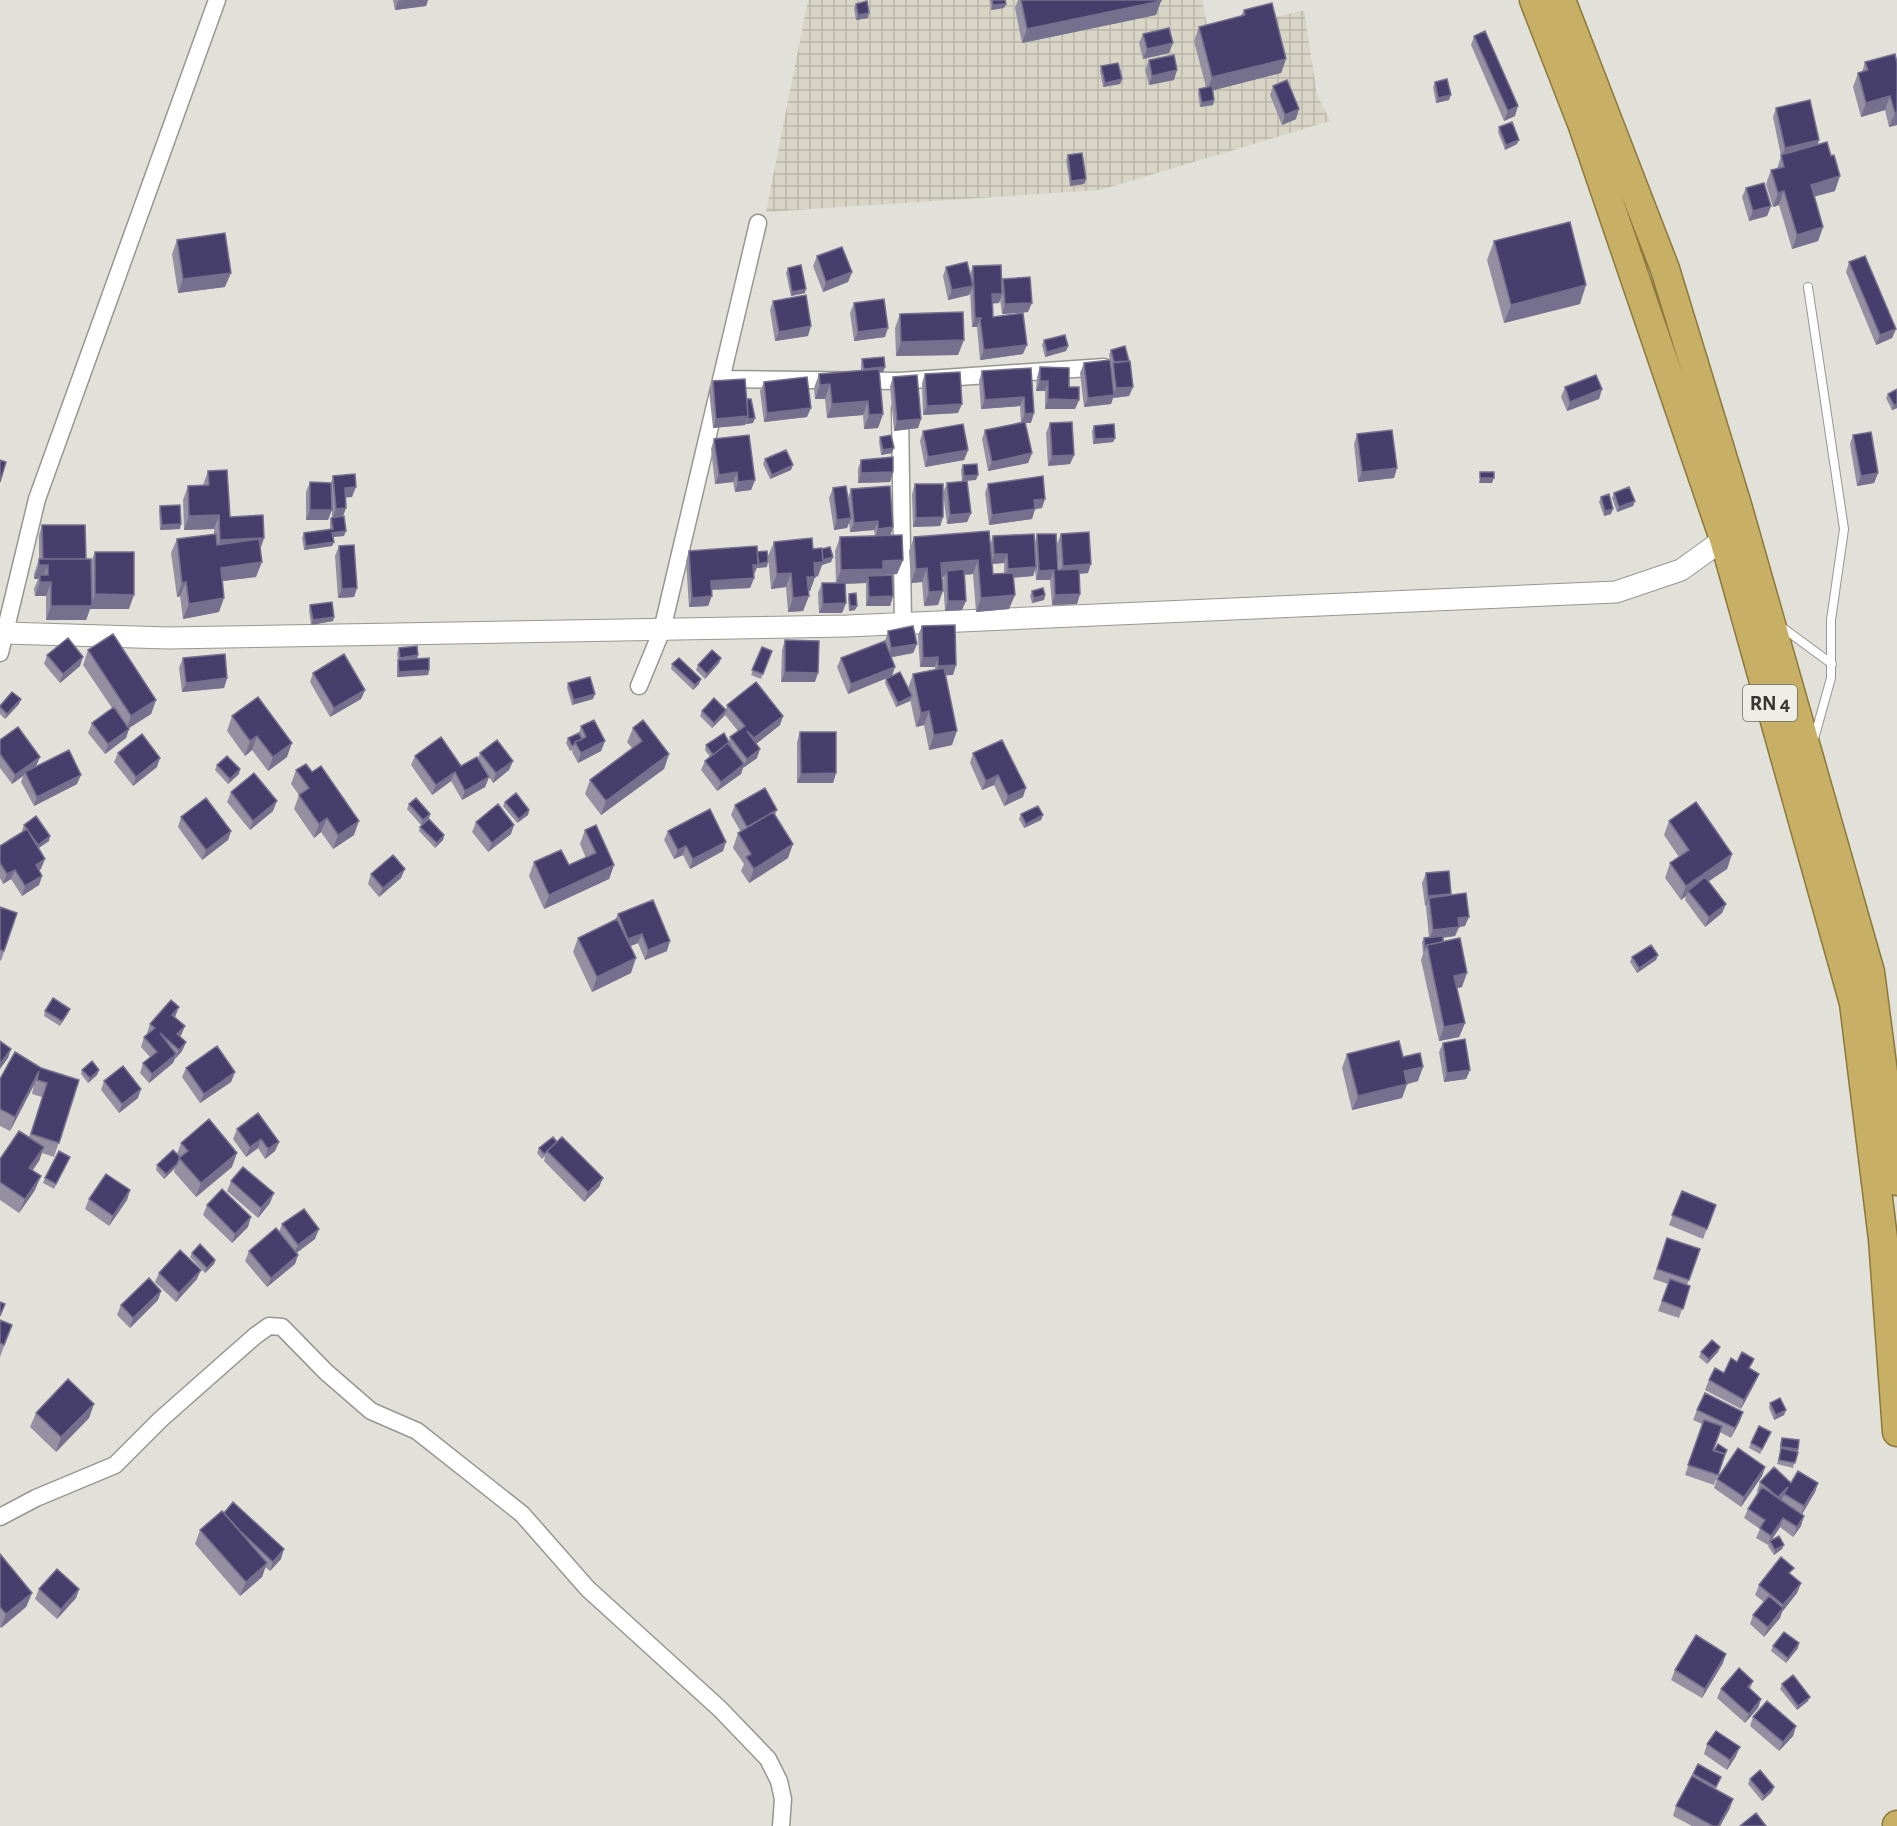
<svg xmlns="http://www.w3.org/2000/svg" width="1897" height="1826" viewBox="0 0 1897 1826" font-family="'Alegreya Sans',sans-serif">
<defs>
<pattern id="industrial-grid" width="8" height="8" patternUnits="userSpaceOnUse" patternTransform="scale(1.5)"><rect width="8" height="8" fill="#d8d5c6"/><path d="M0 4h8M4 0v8" fill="none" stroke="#bab7ab"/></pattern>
</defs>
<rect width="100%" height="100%" fill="#e2e1d9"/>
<path fill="url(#industrial-grid)" d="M 808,0 L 1202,0 L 1209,34 L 1304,10 L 1317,94 L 1330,121 L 1100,190 L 766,212 Z"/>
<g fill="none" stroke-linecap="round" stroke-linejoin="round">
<defs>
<path id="service" d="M 1808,287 L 1844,529 L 1831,620 L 1831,678 L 1814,739
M 1779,625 L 1832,664"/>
<path id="minor" d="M 721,379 L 899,381 L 1104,367
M 900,409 L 903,624
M 0,653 L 37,499 L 217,0
M 639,686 L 662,630 L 758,223
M 0,1517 L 36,1498 L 115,1465 L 161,1419 L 255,1336 L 269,1326 L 282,1327 L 326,1372 L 371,1411 L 417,1431 L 522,1514 L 588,1589 L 720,1709 L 768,1759 L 779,1781 L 783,1799 L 781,1826"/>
<path id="tertiary" d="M 5,633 L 168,638 L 847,626 L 1616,592 L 1681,570 L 1724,539"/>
<path id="trunk" d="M 1534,0 L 1583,126 L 1724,539 L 1854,1003 L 1883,1239 L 1897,1432
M 1561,0 L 1665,269 L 1737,505 L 1870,972 L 1897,1181
M 1897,1826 L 1897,1825"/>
</defs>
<use href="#service" stroke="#98968f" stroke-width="10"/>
<use href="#minor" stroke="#98968f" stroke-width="19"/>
<use href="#tertiary" stroke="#98968f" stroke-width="23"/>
<use href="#trunk" stroke="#8c783b" stroke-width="31"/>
<use href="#service" stroke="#fff" stroke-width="8"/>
<use href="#minor" stroke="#fff" stroke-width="16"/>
<use href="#tertiary" stroke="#fff" stroke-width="21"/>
<use href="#trunk" stroke="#c7af66" stroke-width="28"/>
</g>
<path fill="#9490a2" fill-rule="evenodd" d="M 393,0 L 428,0 L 426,6 L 395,10 Z
M 990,0 L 1005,0 L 1004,8 L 991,10 Z
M 1018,0 L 1161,0 L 1156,15 L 1022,43 L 1015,8 Z
M 856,4 L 868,18 L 856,20 L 854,8 Z
M 1244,10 L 1286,59 L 1281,73 L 1212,90 L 1214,100 L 1213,105 L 1200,107 L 1198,93 L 1199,89 L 1206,87 L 1194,41 L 1199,27 L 1241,16 Z
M 1143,34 L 1169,53 L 1143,59 L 1139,43 Z
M 1474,36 L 1515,116 L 1504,121 L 1471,45 Z
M 1149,60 L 1174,80 L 1149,85 L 1145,70 Z
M 1865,62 L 1897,63 L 1897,125 L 1889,127 L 1885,110 L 1861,117 L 1853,87 L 1858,73 L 1862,72 Z
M 1101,66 L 1122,79 L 1120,84 L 1103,87 L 1100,71 Z
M 1435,82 L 1449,100 L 1436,103 L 1433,87 Z
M 1273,86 L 1296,119 L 1282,125 L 1270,95 Z
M 1776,108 L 1817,145 L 1835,191 L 1814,196 L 1823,227 L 1818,241 L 1792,249 L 1779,205 L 1773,207 L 1766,184 L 1771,170 L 1777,169 L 1781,156 L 1773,117 Z
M 1499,127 L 1517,144 L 1505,150 L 1498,132 Z
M 1068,155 L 1086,179 L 1084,184 L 1070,186 L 1066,160 Z
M 1746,188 L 1771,206 L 1767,216 L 1749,221 L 1742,197 Z
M 177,240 L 225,287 L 178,293 L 172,254 Z
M 1494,241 L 1580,304 L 1504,323 L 1487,260 Z
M 817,256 L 852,272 L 848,282 L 823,292 L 813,266 Z
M 1849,262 L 1896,329 L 1892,338 L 1876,345 L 1846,272 Z
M 973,266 L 1002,283 L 1003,279 L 1028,312 L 1002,314 L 1000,299 L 999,303 L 993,303 L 993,317 L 1023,354 L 980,360 L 977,327 L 972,327 L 970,292 L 969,295 L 948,300 L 943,276 L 946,267 L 970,274 Z
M 788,268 L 805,293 L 791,296 L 786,273 Z
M 773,301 L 808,336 L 775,341 L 770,310 Z
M 854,303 L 885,337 L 854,341 L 850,313 Z
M 900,314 L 958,355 L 896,356 L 895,328 Z
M 1044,340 L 1068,346 L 1066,351 L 1045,357 L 1042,345 Z
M 1111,350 L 1133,387 L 1129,396 L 1113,398 L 1111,404 L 1084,407 L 1080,373 L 1084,363 L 1110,360 L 1109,355 Z
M 862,359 L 885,367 L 883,372 L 879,372 L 883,414 L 878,428 L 864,429 L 863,415 L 827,418 L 825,399 L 815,399 L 814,388 L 819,374 L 861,370 L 861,364 Z
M 1040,367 L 1069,387 L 1079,400 L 1075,409 L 1045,409 L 1045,391 L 1036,391 L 1037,377 Z
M 1031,368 L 1031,423 L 1025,423 L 1032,453 L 1028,463 L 988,471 L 982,439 L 985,430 L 1021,422 L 1020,406 L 981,409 L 979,381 L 982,371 Z
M 925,374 L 958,413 L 923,415 L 922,383 Z
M 893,377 L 921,419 L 918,428 L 894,431 L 890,386 Z
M 713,381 L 747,399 L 755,418 L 753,423 L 746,424 L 746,423 L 745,425 L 713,428 L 709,391 Z
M 764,382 L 807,417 L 764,422 L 760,391 Z
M 1565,387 L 1602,389 L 1599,399 L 1567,411 L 1561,397 Z
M 1888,394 L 1897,408 L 1892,410 L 1886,398 Z
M 1050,423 L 1074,455 L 1070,464 L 1048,466 L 1046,433 Z
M 1094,426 L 1115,438 L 1113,442 L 1093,444 L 1092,431 Z
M 923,431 L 968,450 L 964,460 L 925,467 L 920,441 Z
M 1357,434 L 1397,468 L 1394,478 L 1358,482 L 1354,444 Z
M 1853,435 L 1878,473 L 1874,483 L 1857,486 L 1850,444 Z
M 880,437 L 892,453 L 881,455 L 879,442 Z
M 714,439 L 755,480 L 751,490 L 735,492 L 733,482 L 715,484 L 711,449 Z
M 765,459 L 791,470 L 770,479 L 763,464 Z
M 861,460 L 893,472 L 890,482 L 858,483 L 858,469 Z
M 963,465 L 976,480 L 962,481 L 961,470 Z
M 208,471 L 230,517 L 264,538 L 260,550 L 256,577 L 222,581 L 219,612 L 183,619 L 180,596 L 177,597 L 171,553 L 177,539 L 214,534 L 214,529 L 184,530 L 183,500 L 188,486 L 203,485 Z
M 333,476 L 352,497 L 345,497 L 346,508 L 343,516 L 344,536 L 333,537 L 334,542 L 332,546 L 304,550 L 302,538 L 304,533 L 330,529 L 330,522 L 331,518 L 332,518 L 332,508 L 328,520 L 306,520 L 306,492 L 310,482 L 331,483 Z
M 947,483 L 971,513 L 967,522 L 947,524 L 943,493 Z
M 915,484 L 943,517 L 940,526 L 913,527 L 912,494 Z
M 988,484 L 1042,508 L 1035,509 L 1032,519 L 989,525 L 985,493 Z
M 833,488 L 848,498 L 851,489 L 890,536 L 903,560 L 897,574 L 881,575 L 881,576 L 893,596 L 890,606 L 866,606 L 866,583 L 845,584 L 846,603 L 842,613 L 819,613 L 818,593 L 822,583 L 836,583 L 835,551 L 840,537 L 875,536 L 874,530 L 850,532 L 849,522 L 847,528 L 834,530 L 829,498 Z
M 1614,493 L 1635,501 L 1633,506 L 1617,512 L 1612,498 Z
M 1601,497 L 1611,514 L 1604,516 L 1599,502 Z
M 160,506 L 180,529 L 160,530 L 159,511 Z
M 42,525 L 86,559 L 91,562 L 95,552 L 129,609 L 90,609 L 86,620 L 46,620 L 46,596 L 35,596 L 34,589 L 38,579 L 34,579 L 34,574 L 39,559 L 39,535 Z
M 1037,534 L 1058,570 L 1059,570 L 1057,544 L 1061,534 L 1088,573 L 1079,574 L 1080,594 L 1077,604 L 1052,605 L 1050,580 L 1036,580 L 1035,569 L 1033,576 L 1013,578 L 1009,609 L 976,612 L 973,574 L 964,575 L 962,610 L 945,611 L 943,580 L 944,577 L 942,577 L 938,605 L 924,606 L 922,582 L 911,583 L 909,551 L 914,537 L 990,545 L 993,536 L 1035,542 ZM 1004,563 L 1004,573 L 993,574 L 992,564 Z
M 774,542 L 813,549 L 822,549 L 833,557 L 831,562 L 822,565 L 818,576 L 815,577 L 810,591 L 808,591 L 809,596 L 803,611 L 788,612 L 786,587 L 771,589 L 768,556 Z
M 339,546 L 357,588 L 354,597 L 338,598 L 335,556 Z
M 689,551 L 757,552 L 767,567 L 757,568 L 754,574 L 753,574 L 754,578 L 750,588 L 711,590 L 708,606 L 689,607 L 686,561 Z
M 1032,591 L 1045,595 L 1044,600 L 1032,603 L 1030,596 Z
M 849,594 L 857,606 L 855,610 L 849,611 L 848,599 Z
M 310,605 L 334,617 L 333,621 L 311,625 L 309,610 Z
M 922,626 L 956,665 L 953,675 L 946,675 L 952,745 L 929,750 L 924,725 L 916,727 L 910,699 L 910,701 L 896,707 L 885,683 L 886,679 L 889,677 L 848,694 L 837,667 L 841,658 L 885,641 L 888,631 L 917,644 L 913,653 L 891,657 L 892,676 L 909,690 L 908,688 L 913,674 L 935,670 L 935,667 L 920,667 L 918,635 Z
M 785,640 L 815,682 L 781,682 L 782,650 Z
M 762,647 L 772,651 L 761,679 L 751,675 Z
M 399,648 L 418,655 L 417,659 L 429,670 L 428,675 L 397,677 L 397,665 L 398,661 L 397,653 Z
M 88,650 L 156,700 L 151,714 L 129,728 L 126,738 L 105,754 L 88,733 L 92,723 L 112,708 L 83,665 Z
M 47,655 L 80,666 L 60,683 L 44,664 Z
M 183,658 L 227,678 L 224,688 L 182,692 L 179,668 Z
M 721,658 L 719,663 L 705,679 L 696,670 L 698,665 Z
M 672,664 L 699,684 L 693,690 L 671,669 Z
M 313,673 L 365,690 L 361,699 L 330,717 L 310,682 Z
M 568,683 L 593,699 L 572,705 L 567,688 Z
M 21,699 L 19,704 L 5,719 L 0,714 L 0,706 Z
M 727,705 L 783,716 L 780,725 L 756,744 L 757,758 L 743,768 L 741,774 L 717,791 L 701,770 L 705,761 L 710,757 L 705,750 L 706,745 L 729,741 L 730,737 L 738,731 L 725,715 L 712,728 L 700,716 L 702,711 L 726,710 Z
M 232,716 L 287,757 L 268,771 L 252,750 L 245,756 L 227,731 Z
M 581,726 L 605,741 L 601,751 L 578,763 L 572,752 L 573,750 L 570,751 L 566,743 L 568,738 L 579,733 Z
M 633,728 L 669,754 L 664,769 L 601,815 L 585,794 L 590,780 L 632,748 L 627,742 Z
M 800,732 L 836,773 L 833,783 L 797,783 L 797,742 Z
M 0,740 L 40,757 L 36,766 L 77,784 L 34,806 L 21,782 L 23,776 L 12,784 L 0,768 Z
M 118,753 L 157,767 L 133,786 L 114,762 Z
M 480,753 L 513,761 L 509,770 L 493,783 L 489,777 L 485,787 L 462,800 L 451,781 L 432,795 L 411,765 L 415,756 L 461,766 L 478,759 Z
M 973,753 L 1023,797 L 1004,806 L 994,785 L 982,790 L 970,763 Z
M 217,765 L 239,774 L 228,784 L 215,770 Z
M 296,770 L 312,772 L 354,835 L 333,849 L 321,832 L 314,838 L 294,809 L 299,795 L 291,784 Z
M 231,792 L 273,811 L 250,830 L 227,802 Z
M 505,802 L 529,810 L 528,815 L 517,823 L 503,806 Z
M 409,804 L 430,814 L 429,818 L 421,825 L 407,809 Z
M 735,805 L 777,810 L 775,815 L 788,858 L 749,883 L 741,871 L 744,864 L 733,848 L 738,833 L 741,832 L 731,815 Z
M 1021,814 L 1043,815 L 1041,820 L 1024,828 L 1019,819 Z
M 181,817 L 231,831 L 228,840 L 202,860 L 178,827 Z
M 1669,821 L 1732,854 L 1727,869 L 1708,881 L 1726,904 L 1722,913 L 1705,927 L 1685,900 L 1686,896 L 1681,900 L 1665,878 L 1670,863 L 1679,857 L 1664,835 Z
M 476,822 L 511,834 L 488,852 L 472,832 Z
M 24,825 L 49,841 L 38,848 L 41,869 L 39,870 L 42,876 L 39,885 L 22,896 L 11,879 L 3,884 L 0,878 L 0,846 L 23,832 L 22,830 Z
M 420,827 L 444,835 L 443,840 L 435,848 L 419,831 Z
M 585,830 L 614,865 L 609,879 L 544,909 L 529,876 L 534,862 L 569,865 L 586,858 L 580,844 Z
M 668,831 L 723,851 L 690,869 L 683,855 L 674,859 L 664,840 Z
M 1426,873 L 1451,895 L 1465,926 L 1459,927 L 1455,936 L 1443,938 L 1443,942 L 1462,987 L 1457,988 L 1465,1023 L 1459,1037 L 1439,1041 L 1421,960 L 1423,954 L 1422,942 L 1424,938 L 1429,937 L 1426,907 L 1426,905 L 1425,906 L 1422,883 Z
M 371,874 L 401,878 L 379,897 L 368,884 Z
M 0,907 L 17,913 L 1,961 L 0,960 Z
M 618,914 L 667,951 L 645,960 L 638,943 L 630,946 L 631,973 L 592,992 L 573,952 L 578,938 L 615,920 Z
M 1658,955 L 1656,960 L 1637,973 L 1630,962 L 1632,957 Z
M 70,1009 L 68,1014 L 60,1026 L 44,1016 L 45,1011 Z
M 175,1017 L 185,1026 L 180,1037 L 186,1042 L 182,1051 L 175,1059 L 173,1063 L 149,1083 L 140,1073 L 143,1063 L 150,1057 L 141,1047 L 144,1037 L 148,1034 L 147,1033 L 150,1024 Z
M 1443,1043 L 1470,1070 L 1466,1079 L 1444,1082 L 1439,1052 Z
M 1347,1054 L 1403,1057 L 1418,1081 L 1407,1084 L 1402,1098 L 1352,1110 L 1342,1068 Z
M 41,1068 L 79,1080 L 54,1157 L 42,1153 L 39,1161 L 32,1170 L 35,1190 L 19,1213 L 0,1200 L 0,1159 L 29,1137 L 42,1097 L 32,1094 L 34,1085 L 10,1131 L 0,1126 L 0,1079 Z
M 186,1068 L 235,1072 L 231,1082 L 200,1103 L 182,1077 Z
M 82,1070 L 99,1070 L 97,1075 L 88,1083 L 81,1074 Z
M 104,1081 L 138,1098 L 119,1113 L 101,1090 Z
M 237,1129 L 279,1142 L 275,1151 L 265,1159 L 258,1148 L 246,1157 L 233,1139 Z
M 557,1142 L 603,1178 L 599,1187 L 584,1202 L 544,1161 L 545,1156 L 542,1159 L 537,1153 L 539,1148 Z
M 181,1143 L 232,1167 L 196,1197 L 174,1172 L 175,1168 L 164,1179 L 156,1170 L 157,1165 L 177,1154 Z
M 68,1161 L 54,1189 L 43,1183 L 45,1178 Z
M 231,1181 L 270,1203 L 258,1218 L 227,1191 Z
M 130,1190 L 127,1200 L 109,1226 L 85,1209 L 89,1199 Z
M 1682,1191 L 1716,1205 L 1703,1239 L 1669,1225 Z
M 207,1205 L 248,1227 L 232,1243 L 203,1215 Z
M 282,1224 L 315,1239 L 297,1253 L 298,1255 L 295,1264 L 267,1287 L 245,1261 L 249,1251 L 279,1232 Z
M 1667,1238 L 1700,1249 L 1687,1285 L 1690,1286 L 1679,1318 L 1658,1311 L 1668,1284 L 1653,1279 Z
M 192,1253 L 215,1260 L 214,1264 L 205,1273 L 190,1257 Z
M 159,1273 L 197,1279 L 176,1302 L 155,1282 Z
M 161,1291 L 158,1300 L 130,1328 L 117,1315 L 121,1305 Z
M 0,1320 L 12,1325 L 0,1357 Z
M 1720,1347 L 1718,1352 L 1707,1364 L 1699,1357 L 1701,1352 Z
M 1751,1369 L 1755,1383 L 1741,1409 L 1705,1390 L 1709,1380 L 1724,1373 Z
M 1770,1403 L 1786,1410 L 1784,1415 L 1774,1420 L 1769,1408 Z
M 94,1404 L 89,1418 L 56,1452 L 30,1427 L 36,1413 Z
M 1697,1410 L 1743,1412 L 1731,1438 L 1720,1432 L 1713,1450 L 1727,1450 L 1714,1485 L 1685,1475 L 1702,1424 L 1693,1420 Z
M 1769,1437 L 1760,1454 L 1749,1448 L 1751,1443 Z
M 1782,1438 L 1797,1452 L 1793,1468 L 1777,1464 L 1780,1452 L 1780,1443 Z
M 1765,1467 L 1762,1476 L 1741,1507 L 1714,1488 L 1717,1479 Z
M 1760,1482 L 1818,1483 L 1815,1492 L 1802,1514 L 1801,1526 L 1793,1537 L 1780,1527 L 1771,1541 L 1782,1549 L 1774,1555 L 1768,1546 L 1770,1543 L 1768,1545 L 1756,1538 L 1760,1529 L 1744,1518 L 1748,1509 L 1758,1493 L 1757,1491 Z
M 222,1511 L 281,1559 L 270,1571 L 265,1567 L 262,1577 L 240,1596 L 195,1544 L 200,1530 Z
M 0,1554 L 32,1593 L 26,1607 L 1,1628 L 0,1627 Z
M 1791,1575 L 1801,1583 L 1797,1593 L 1782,1612 L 1780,1618 L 1764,1637 L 1750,1624 L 1753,1615 L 1764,1602 L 1755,1595 L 1759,1585 Z
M 39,1589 L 79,1589 L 76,1598 L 57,1619 L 35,1599 Z
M 1773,1646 L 1798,1648 L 1786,1663 L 1771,1651 Z
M 1723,1663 L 1702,1698 L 1671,1680 L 1675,1670 Z
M 1753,1681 L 1750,1689 L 1761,1699 L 1758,1708 L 1745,1723 L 1717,1698 L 1721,1689 Z
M 1782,1684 L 1808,1701 L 1797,1710 L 1780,1689 Z
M 1753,1717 L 1796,1726 L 1793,1736 L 1779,1751 L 1750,1726 Z
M 1707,1744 L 1736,1756 L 1727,1770 L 1704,1754 Z
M 1693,1774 L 1721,1777 L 1715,1789 L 1730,1808 L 1720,1826 L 1692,1826 L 1673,1816 L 1676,1806 Z
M 1750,1779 L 1772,1792 L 1762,1801 L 1748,1784 Z"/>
<path fill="#75708d" d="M 402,0 L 428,0 L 426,6 L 395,10 L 398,1 Z
M 1161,1 L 1156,15 L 1022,43 L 1027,29 Z
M 1006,4 L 1004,8 L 991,10 L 993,5 Z
M 869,13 L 868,18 L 856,20 L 858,15 Z
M 1173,43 L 1169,53 L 1143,59 L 1147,49 Z
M 1286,59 L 1281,73 L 1207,92 L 1212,77 Z
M 1177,70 L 1174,80 L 1149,85 L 1152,76 Z
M 1122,79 L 1120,84 L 1103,87 L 1105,83 Z
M 1451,95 L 1449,100 L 1436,103 L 1438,98 Z
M 1890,96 L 1885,110 L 1861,117 L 1866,103 Z
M 1214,100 L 1213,105 L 1200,107 L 1202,103 Z
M 1518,106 L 1515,116 L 1504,121 L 1508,111 Z
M 1299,109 L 1296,119 L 1282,125 L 1285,115 Z
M 1897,112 L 1897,125 L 1889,127 L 1895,113 Z
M 1519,140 L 1517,144 L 1505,150 L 1506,145 Z
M 1819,140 L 1816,150 L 1781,157 L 1785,148 Z
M 1840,176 L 1835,191 L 1806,199 L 1811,185 Z
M 1086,179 L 1084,184 L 1070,186 L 1071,181 Z
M 1784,191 L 1779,205 L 1773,207 L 1778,193 Z
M 1771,206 L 1767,216 L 1749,221 L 1753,211 Z
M 1823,227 L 1818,241 L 1792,249 L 1797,235 Z
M 852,272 L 848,282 L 823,292 L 826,282 Z
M 231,273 L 225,287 L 178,293 L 183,279 Z
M 1586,285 L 1580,304 L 1504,323 L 1511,305 Z
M 973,286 L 969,295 L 948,300 L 952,290 Z
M 806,289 L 805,293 L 791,296 L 792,292 Z
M 992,294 L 1002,294 L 999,303 L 989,304 Z
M 1032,303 L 1028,312 L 1002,314 L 1005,304 Z
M 975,318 L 982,318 L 980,319 L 977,327 L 972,327 Z
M 811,326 L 808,336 L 775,341 L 779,332 Z
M 888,328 L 885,337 L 854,341 L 858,332 Z
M 1896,329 L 1892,338 L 1876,345 L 1880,335 Z
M 964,340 L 958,355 L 896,356 L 901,342 Z
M 1027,345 L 1023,354 L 980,360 L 984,350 Z
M 1068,346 L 1066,351 L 1045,357 L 1047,352 Z
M 885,367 L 883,372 L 862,374 L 864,369 Z
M 1040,381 L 1048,381 L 1045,391 L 1036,391 Z
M 830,384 L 825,399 L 815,399 L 820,385 Z
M 1133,387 L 1129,396 L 1113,398 L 1111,404 L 1084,407 L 1088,398 L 1113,395 L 1116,388 Z
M 1602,389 L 1599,399 L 1567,411 L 1570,402 Z
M 1024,397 L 1020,406 L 981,409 L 985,400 Z
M 1048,399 L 1079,400 L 1075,409 L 1045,409 Z
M 868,401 L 863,415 L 827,418 L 832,404 Z
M 962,404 L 958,413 L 923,415 L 927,406 Z
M 1897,404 L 1897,408 L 1892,410 L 1894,405 Z
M 811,408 L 807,417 L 764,422 L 767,413 Z
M 1034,413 L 1031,423 L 1021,423 L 1025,414 Z
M 883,414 L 878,428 L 864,429 L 869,415 Z
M 748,416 L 745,425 L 713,428 L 716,419 Z
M 755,418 L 753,423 L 746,424 L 748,419 Z
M 921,419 L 918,428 L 894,431 L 897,421 Z
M 1115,438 L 1113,442 L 1093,444 L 1095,439 Z
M 894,448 L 892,453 L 881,455 L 883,450 Z
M 968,450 L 964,460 L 925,467 L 928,457 Z
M 1032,453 L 1028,463 L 988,471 L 992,462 Z
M 1074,455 L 1070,464 L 1048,466 L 1052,456 Z
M 793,465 L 791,470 L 770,479 L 772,475 Z
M 1397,468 L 1394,478 L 1358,482 L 1362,472 Z
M 737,472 L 733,482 L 715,484 L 719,475 Z
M 893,472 L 890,482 L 858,483 L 861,473 Z
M 1878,473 L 1874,483 L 1857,486 L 1861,476 Z
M 978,475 L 976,480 L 962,481 L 964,476 Z
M 1480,478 L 1494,478 L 1492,483 L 1479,483 Z
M 755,480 L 751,490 L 735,492 L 738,482 Z
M 356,487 L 352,497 L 341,498 L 345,488 Z
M 1045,499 L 1042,508 L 1030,510 L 1034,500 Z
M 1635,501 L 1633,506 L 1617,512 L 1619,507 Z
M 346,508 L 342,518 L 332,518 L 336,509 Z
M 1035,509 L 1032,519 L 989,525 L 992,515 Z
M 1613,509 L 1611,514 L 1604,516 L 1605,511 Z
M 310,510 L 332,510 L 328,520 L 306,520 Z
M 971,513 L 967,522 L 947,524 L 950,515 Z
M 219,515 L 214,529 L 184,530 L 189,516 Z
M 943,517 L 940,526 L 913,527 L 916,518 Z
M 851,518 L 847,528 L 834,530 L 837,520 Z
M 878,521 L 874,530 L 850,532 L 854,523 Z
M 181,524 L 180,529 L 160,530 L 162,525 Z
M 893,527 L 890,537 L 875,538 L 878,529 Z
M 346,531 L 344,536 L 331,537 L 332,533 Z
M 264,538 L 259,552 L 215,555 L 220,540 Z
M 334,542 L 332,546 L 304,550 L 306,546 Z
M 994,554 L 1007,554 L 1004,563 L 991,564 Z
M 833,557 L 831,562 L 822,565 L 818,576 L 815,577 L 810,591 L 802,592 L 814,563 Z
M 903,560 L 897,574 L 881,575 L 878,583 L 868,576 L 866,583 L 836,584 L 841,570 L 883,561 Z
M 978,560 L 973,574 L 947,576 L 947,571 L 944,577 L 936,577 L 941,563 Z
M 262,562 L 256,577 L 215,582 L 221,568 Z
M 768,562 L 767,567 L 757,568 L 759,564 Z
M 1091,564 L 1088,573 L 1059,575 L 1063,566 Z
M 39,565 L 48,565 L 43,579 L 40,575 L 38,579 L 34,579 Z
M 753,565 L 758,565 L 754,574 L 749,575 Z
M 1036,567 L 1033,576 L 1005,578 L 1008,569 Z
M 927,568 L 922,582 L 911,583 L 916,569 Z
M 1054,570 L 1050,580 L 1036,580 L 1039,571 Z
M 791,573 L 786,587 L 771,589 L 777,574 Z
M 754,578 L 750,588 L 707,590 L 711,581 Z
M 40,582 L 51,582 L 46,596 L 35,596 Z
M 186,582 L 180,596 L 177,597 L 182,583 Z
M 357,588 L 354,597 L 338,598 L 342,589 Z
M 943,591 L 938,605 L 924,606 L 929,592 Z
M 95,594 L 134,595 L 129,609 L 90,609 L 86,620 L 46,620 L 51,606 L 91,606 Z
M 1080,594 L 1077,604 L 1052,605 L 1055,595 Z
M 1015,595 L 1009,609 L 976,612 L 981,598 Z
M 1045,595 L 1044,600 L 1032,603 L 1034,598 Z
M 712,596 L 708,606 L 689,607 L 692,598 Z
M 809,596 L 803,611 L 788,612 L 793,598 Z
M 893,596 L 890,606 L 866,606 L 869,597 Z
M 224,598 L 219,612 L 183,619 L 189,604 Z
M 948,601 L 966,601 L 962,610 L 945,611 Z
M 846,603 L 842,613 L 819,613 L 823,604 Z
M 850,606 L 857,606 L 855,610 L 849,611 Z
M 334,617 L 333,621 L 311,625 L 313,620 Z
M 917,644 L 913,653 L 888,658 L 891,648 Z
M 418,655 L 417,659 L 398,662 L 400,658 Z
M 83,657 L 80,666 L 60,683 L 63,674 Z
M 938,657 L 935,667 L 920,667 L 923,658 Z
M 721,658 L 719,663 L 705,679 L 707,674 Z
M 956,665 L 953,675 L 935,676 L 938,666 Z
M 895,667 L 892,676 L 848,694 L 851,684 Z
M 429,670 L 428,675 L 397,677 L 399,672 Z
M 785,672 L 818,673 L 815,682 L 781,682 Z
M 227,678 L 224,688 L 182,692 L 186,683 Z
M 701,679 L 699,684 L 693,690 L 695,685 Z
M 365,690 L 361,699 L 330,717 L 334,708 Z
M 595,694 L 593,699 L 572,705 L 574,700 Z
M 912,696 L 910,701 L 896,707 L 898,703 Z
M 21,699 L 19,704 L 5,719 L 7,714 Z
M 156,700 L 151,714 L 126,730 L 131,716 Z
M 726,710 L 725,715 L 712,728 L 714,723 Z
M 929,711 L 924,725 L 916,727 L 921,713 Z
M 783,716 L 780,725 L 751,748 L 754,738 Z
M 129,729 L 126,738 L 105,754 L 108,744 Z
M 957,731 L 952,745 L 929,750 L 934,735 Z
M 257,736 L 252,750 L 245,756 L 250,741 Z
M 605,741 L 601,751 L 578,763 L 581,753 Z
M 292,743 L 287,757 L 268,771 L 273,757 Z
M 760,749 L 757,758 L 743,768 L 747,759 Z
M 669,754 L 664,769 L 601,815 L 606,801 Z
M 40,757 L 36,766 L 25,772 L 23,776 L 12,784 L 15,775 Z
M 160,758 L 157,767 L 133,786 L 136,777 Z
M 513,761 L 509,770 L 493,783 L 496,773 Z
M 744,764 L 741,774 L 717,791 L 721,782 Z
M 240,769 L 239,774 L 228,784 L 230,779 Z
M 455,772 L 451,781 L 432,795 L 436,785 Z
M 836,773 L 833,783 L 797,783 L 801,774 Z
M 81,775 L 77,784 L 34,806 L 37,797 Z
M 998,775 L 994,785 L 982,790 L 986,781 Z
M 489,777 L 485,787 L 462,800 L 465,791 Z
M 1026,788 L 1023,797 L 1004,806 L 1008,796 Z
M 277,801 L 273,811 L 250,830 L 253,821 Z
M 529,810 L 528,815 L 517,823 L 519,819 Z
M 430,814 L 429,818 L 421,825 L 423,820 Z
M 1043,815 L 1041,820 L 1024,828 L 1026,824 Z
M 327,818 L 321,832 L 314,838 L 319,824 Z
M 359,821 L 354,835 L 333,849 L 338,835 Z
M 514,825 L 511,834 L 488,852 L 492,843 Z
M 231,831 L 228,840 L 202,860 L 206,850 Z
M 444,835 L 443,840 L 435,848 L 437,843 Z
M 50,836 L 49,841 L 36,850 L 38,845 Z
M 726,842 L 723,851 L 690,869 L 693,859 Z
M 793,844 L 788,858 L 749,883 L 754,869 Z
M 686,846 L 683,855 L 674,859 L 678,850 Z
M 1732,854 L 1727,869 L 1690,894 L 1688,891 L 1686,896 L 1681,900 L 1686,886 Z
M 45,859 L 41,869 L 32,874 L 36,865 Z
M 614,865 L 609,879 L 544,909 L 549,895 Z
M 405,869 L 401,878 L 379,897 L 383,888 Z
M 15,870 L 11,879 L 3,884 L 7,874 Z
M 42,876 L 39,885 L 22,896 L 25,886 Z
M 1451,894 L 1448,903 L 1429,898 L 1426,905 L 1425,906 L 1428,896 Z
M 1726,904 L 1722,913 L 1705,927 L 1709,917 Z
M 1469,917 L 1465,926 L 1459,927 L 1455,936 L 1429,939 L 1433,930 L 1458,918 Z
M 642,934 L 638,943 L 624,949 L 628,939 Z
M 670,941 L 667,951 L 645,960 L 648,950 Z
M 1658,955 L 1656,960 L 1637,973 L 1639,968 Z
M 636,958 L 631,973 L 592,992 L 597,977 Z
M 1467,973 L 1462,987 L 1449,990 L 1454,976 Z
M 179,1007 L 175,1017 L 168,1024 L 172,1015 Z
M 1465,1023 L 1459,1037 L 1439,1041 L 1444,1027 Z
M 185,1026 L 181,1035 L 174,1044 L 177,1034 Z
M 186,1042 L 182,1051 L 175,1059 L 179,1050 Z
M 11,1049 L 8,1058 L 0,1069 L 0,1064 Z
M 176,1054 L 173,1063 L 149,1083 L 152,1074 Z
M 1423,1067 L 1418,1081 L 1407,1084 L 1402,1098 L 1352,1110 L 1358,1096 L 1404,1071 Z
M 99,1070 L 97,1075 L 88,1083 L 90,1078 Z
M 1470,1070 L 1466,1079 L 1444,1082 L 1447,1073 Z
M 39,1071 L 34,1085 L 10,1131 L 15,1117 Z
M 235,1072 L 231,1082 L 200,1103 L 204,1094 Z
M 141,1089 L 138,1098 L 119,1113 L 122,1104 Z
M 261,1139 L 258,1148 L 246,1157 L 250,1147 Z
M 279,1142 L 275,1151 L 265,1159 L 268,1149 Z
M 44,1147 L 39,1161 L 24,1183 L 29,1168 Z
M 237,1153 L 232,1167 L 196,1197 L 201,1183 Z
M 177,1164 L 175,1168 L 164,1179 L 166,1174 Z
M 41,1176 L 35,1190 L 19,1213 L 25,1199 Z
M 603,1178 L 599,1187 L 584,1202 L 588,1192 Z
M 130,1190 L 127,1200 L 109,1226 L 113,1216 Z
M 274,1193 L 270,1203 L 258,1218 L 261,1208 Z
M 251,1217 L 248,1227 L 232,1243 L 235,1234 Z
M 319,1229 L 315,1239 L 294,1254 L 298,1245 Z
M 298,1255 L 295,1264 L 267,1287 L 271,1278 Z
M 215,1260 L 214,1264 L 205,1273 L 207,1268 Z
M 201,1270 L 197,1279 L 176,1302 L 179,1293 Z
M 161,1291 L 158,1300 L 130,1328 L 133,1318 Z
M 1720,1347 L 1718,1352 L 1707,1364 L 1709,1359 Z
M 1759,1374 L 1755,1383 L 1741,1409 L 1744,1400 Z
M 94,1404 L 89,1418 L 56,1452 L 61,1437 Z
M 1786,1410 L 1784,1415 L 1774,1420 L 1776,1415 Z
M 1743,1412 L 1740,1421 L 1731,1438 L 1735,1428 Z
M 1781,1447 L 1798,1449 L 1797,1454 Z
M 1765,1467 L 1762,1476 L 1741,1507 L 1744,1497 Z
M 1818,1483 L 1815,1492 L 1801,1516 L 1804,1506 Z
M 1788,1487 L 1782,1499 L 1774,1507 L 1778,1497 Z
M 1804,1516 L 1801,1526 L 1793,1537 L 1797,1527 Z
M 1783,1518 L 1780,1527 L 1768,1545 L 1771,1536 Z
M 1784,1545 L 1782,1549 L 1774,1555 L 1775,1550 Z
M 284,1549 L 281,1559 L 270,1571 L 273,1562 Z
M 267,1563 L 262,1577 L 240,1596 L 246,1582 Z
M 1801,1583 L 1797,1593 L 1782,1612 L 1780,1618 L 1764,1637 L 1768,1627 L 1781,1611 L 1783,1605 Z
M 79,1589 L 76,1598 L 57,1619 L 61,1609 Z
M 32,1593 L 26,1607 L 1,1628 L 6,1614 Z
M 1799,1643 L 1798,1648 L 1786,1663 L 1788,1658 Z
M 1726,1654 L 1723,1663 L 1702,1698 L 1705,1689 Z
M 1810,1697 L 1808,1701 L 1797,1710 L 1798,1706 Z
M 1761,1699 L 1758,1708 L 1745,1723 L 1749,1714 Z
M 1796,1726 L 1793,1736 L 1779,1751 L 1783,1742 Z
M 1740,1747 L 1736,1756 L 1727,1770 L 1730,1760 Z
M 1774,1787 L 1772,1792 L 1762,1801 L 1764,1796 Z
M 1733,1799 L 1730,1808 L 1720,1826 L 1718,1826 Z"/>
<path fill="#463f6c" stroke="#75708d" stroke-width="1.5" d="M 992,0 L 1005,0 L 1006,4 L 993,5 Z
M 1021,0 L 1161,0 L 1161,1 L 1027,29 Z
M 867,1 L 869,13 L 858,15 L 856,4 Z
M 1272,3 L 1286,59 L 1212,77 L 1199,27 L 1245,15 L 1244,10 Z
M 1169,28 L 1173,43 L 1147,49 L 1143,34 Z
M 1485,31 L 1518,106 L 1508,111 L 1474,36 Z
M 1895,54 L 1897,63 L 1897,112 L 1895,113 L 1890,96 L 1866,103 L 1858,73 L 1868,70 L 1865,62 Z
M 1174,55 L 1177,70 L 1152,76 L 1149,60 Z
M 1118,63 L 1122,79 L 1105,83 L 1101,66 Z
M 1447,79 L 1451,95 L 1438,98 L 1435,82 Z
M 1287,80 L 1299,109 L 1285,115 L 1273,86 Z
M 1212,86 L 1214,100 L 1202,103 L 1199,89 Z
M 1810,100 L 1819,140 L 1785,148 L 1776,108 Z
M 1512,122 L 1519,140 L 1506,145 L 1499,127 Z
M 1827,142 L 1831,156 L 1834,155 L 1840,176 L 1811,185 L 1823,227 L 1797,235 L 1784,191 L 1778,193 L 1771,170 L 1784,167 L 1781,155 Z
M 1082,153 L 1086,179 L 1071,181 L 1068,155 Z
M 1764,183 L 1771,206 L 1753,211 L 1746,188 Z
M 1570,222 L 1586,285 L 1511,305 L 1494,241 Z
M 225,233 L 231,273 L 183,279 L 177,240 Z
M 842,247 L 852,272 L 826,282 L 817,256 Z
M 1865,256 L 1896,329 L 1880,335 L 1849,262 Z
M 967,262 L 973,286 L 952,290 L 946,267 Z
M 801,265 L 806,289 L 792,292 L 788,268 Z
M 1001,265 L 1002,294 L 992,294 L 993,317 L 1023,313 L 1027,345 L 984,350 L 980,319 L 982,318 L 975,318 L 973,266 Z
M 1030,277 L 1032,303 L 1005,304 L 1003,279 Z
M 806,295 L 811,326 L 779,332 L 773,301 Z
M 884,299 L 888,328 L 858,332 L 854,303 Z
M 963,312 L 964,340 L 901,342 L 900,314 Z
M 1065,335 L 1068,346 L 1047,352 L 1044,340 Z
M 1125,346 L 1129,361 L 1114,362 L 1111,350 Z
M 884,357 L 885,367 L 864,369 L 862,359 Z
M 1110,360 L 1114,395 L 1088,398 L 1084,363 Z
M 1130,361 L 1133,387 L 1116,388 L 1113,363 Z
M 1040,367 L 1069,368 L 1069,387 L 1079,387 L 1079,400 L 1048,399 L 1048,381 L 1040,381 Z
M 1031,368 L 1034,413 L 1025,414 L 1024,397 L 985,400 L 982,371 Z
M 879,369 L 883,414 L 869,415 L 868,401 L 832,404 L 830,384 L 820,385 L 819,374 Z
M 960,372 L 962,404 L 927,406 L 925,374 Z
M 917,375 L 921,419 L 897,421 L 893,377 Z
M 1596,375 L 1602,389 L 1570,402 L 1565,387 Z
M 807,377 L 811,408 L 767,413 L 764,382 Z
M 745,379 L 748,416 L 716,419 L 713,381 Z
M 1897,389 L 1897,404 L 1894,405 L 1888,394 Z
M 747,399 L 751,399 L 755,418 L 748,419 Z
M 1025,422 L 1032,453 L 992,462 L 985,430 Z
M 1072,422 L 1074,455 L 1052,456 L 1050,423 Z
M 963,424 L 968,450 L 928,457 L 923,431 Z
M 1114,424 L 1115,438 L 1095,439 L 1094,426 Z
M 1392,430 L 1397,468 L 1362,472 L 1357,434 Z
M 1871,432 L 1878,473 L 1861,476 L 1853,435 Z
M 749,435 L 755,480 L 738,482 L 737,472 L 719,475 L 714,439 Z
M 891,435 L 894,448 L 883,450 L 880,437 Z
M 786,450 L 793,465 L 772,475 L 765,459 Z
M 893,457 L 893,472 L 861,473 L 861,460 Z
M 0,460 L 6,462 L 0,482 Z
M 977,464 L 978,475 L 964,476 L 963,465 Z
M 227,470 L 230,517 L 263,515 L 264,538 L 220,540 L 219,515 L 189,516 L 188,486 L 209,485 L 208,471 Z
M 1480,472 L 1494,472 L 1494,478 L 1480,478 Z
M 355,474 L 356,487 L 345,488 L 346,508 L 336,509 L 333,476 Z
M 1043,476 L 1045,499 L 1034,500 L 1035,509 L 992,515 L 988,484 Z
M 967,481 L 971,513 L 950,515 L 947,483 Z
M 310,482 L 331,483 L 332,510 L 310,510 Z
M 915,484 L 943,484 L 943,517 L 916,518 Z
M 846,486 L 851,518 L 837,520 L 833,488 Z
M 890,486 L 893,527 L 878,529 L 878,521 L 854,523 L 851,489 Z
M 1629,487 L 1635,501 L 1619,507 L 1614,493 Z
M 1609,494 L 1613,509 L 1605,511 L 1601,497 Z
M 180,505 L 181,524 L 162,525 L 160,506 Z
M 344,516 L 346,531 L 332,533 L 334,542 L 306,546 L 304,533 L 333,529 L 331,518 Z
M 42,525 L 85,525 L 86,559 L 43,559 Z
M 989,531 L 993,574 L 1013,573 L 1015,595 L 981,598 L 978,560 L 941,563 L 943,591 L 929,592 L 927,568 L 916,569 L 914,537 Z
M 1089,532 L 1091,564 L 1063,566 L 1061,534 Z
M 216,534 L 217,545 L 259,539 L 262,562 L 221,568 L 224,598 L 189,604 L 186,582 L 182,583 L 177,539 Z
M 1034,534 L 1036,567 L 1008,569 L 1007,554 L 994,554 L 993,536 Z
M 1037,534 L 1056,534 L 1058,570 L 1079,569 L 1080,594 L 1055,595 L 1054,570 L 1039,571 Z
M 902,535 L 903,560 L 883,561 L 883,569 L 841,570 L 840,537 Z
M 812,538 L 813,549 L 822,548 L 823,562 L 814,563 L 815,577 L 807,577 L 809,596 L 793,598 L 791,573 L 777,574 L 774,542 Z
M 354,545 L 357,588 L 342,589 L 339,546 Z
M 757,546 L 758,565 L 753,565 L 754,578 L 711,581 L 712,596 L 692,598 L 689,551 Z
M 830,547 L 833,557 L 823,560 L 822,549 Z
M 767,551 L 768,562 L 759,564 L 757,552 Z
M 95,552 L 134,552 L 134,595 L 95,594 Z
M 39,559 L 91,559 L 92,606 L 51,606 L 51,582 L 40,582 L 40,575 L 48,575 L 48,565 L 39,565 Z
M 964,569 L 966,601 L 948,601 L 947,571 Z
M 892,575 L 893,596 L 869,597 L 868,576 Z
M 822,583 L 845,583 L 846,603 L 823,604 Z
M 1043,588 L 1045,595 L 1034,598 L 1032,591 Z
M 856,593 L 857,606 L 850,606 L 849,594 Z
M 332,602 L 334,617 L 313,620 L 310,605 Z
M 955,625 L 956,665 L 938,666 L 938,657 L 923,658 L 922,626 Z
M 913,626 L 917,644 L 891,648 L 888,631 Z
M 113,634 L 156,700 L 131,716 L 88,650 Z
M 68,638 L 83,657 L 63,674 L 47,655 Z
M 785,640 L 819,641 L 818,673 L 785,672 Z
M 885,641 L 895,667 L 851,684 L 841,658 Z
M 417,646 L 418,655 L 400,658 L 399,648 Z
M 762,647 L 772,651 L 763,674 L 752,670 Z
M 712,650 L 721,658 L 707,674 L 698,665 Z
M 225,654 L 227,678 L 186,683 L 183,658 Z
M 344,654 L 365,690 L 334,708 L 313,673 Z
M 429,658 L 429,670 L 399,672 L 398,660 Z
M 679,658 L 701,679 L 695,685 L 672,664 Z
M 944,668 L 957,731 L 934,735 L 929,711 L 921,713 L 913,674 Z
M 900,672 L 912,696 L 898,703 L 886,679 Z
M 590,677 L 595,694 L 574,700 L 568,683 Z
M 756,682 L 783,716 L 754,738 L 747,731 L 760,749 L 747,759 L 730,737 L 745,726 L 727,705 Z
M 12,692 L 21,699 L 7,714 L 0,707 L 0,706 Z
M 258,697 L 292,743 L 273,757 L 257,736 L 250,741 L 232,716 Z
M 714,698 L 726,710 L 714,723 L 702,711 Z
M 114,707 L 129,729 L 108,744 L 92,723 Z
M 594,720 L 605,741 L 581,753 L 575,742 L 586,737 L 581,726 Z
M 643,720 L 669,754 L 606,801 L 590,780 L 642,741 L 633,728 Z
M 18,727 L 40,757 L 15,775 L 0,754 L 0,740 Z
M 800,732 L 836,732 L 836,773 L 801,774 Z
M 579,733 L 582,739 L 575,742 L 574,745 L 572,746 L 568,738 Z
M 724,733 L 730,744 L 729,745 L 728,743 L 713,755 L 706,745 Z
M 142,734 L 160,758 L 136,777 L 118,753 Z
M 441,737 L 461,766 L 477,757 L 489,777 L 465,791 L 455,772 L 436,785 L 415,756 Z
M 497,740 L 513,761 L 496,773 L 480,753 Z
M 1002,740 L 1026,788 L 1008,796 L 998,775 L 986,781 L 973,753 Z
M 728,743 L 744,764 L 721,782 L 705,761 Z
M 69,750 L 81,775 L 37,797 L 25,772 Z
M 227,756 L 240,769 L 230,779 L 217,765 Z
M 306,764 L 312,772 L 321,766 L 359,821 L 338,835 L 327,818 L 319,824 L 299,795 L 309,788 L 296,770 Z
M 254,773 L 277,801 L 253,821 L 231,792 Z
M 765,788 L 777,810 L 747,827 L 735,805 Z
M 516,793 L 529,810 L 519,819 L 505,802 Z
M 206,798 L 231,831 L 206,850 L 181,817 Z
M 416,798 L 430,814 L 423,820 L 409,804 Z
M 1696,802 L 1732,854 L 1686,886 L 1670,863 L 1689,850 L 1669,821 Z
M 498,804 L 514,825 L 492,843 L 476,822 Z
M 1038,806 L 1043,815 L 1026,824 L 1021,814 Z
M 710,809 L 726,842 L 693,859 L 686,846 L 678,850 L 668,831 Z
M 773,812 L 793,844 L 754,869 L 746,857 L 751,854 L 738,833 Z
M 36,816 L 50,836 L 38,845 L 24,825 Z
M 429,819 L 444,835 L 437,843 L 420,827 Z
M 596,825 L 614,865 L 549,895 L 534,862 L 561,850 L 569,865 L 596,853 L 585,830 Z
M 27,829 L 45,859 L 36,865 L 42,876 L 25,886 L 15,870 L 7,874 L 0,863 L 0,846 Z
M 393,855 L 405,869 L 383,888 L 371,874 Z
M 1449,871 L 1451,894 L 1428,896 L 1426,873 Z
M 1705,877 L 1726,904 L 1709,917 L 1688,891 Z
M 1466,893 L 1469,917 L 1458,918 L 1459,927 L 1433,930 L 1429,898 Z
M 653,900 L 670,941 L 648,950 L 642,934 L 628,939 L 618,914 Z
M 0,907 L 17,913 L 4,951 L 0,950 Z
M 617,919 L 636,958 L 597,977 L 578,938 Z
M 1443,936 L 1443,942 L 1427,945 L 1425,949 L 1424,938 Z
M 1460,938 L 1467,973 L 1454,976 L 1465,1023 L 1444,1027 L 1427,945 Z
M 1651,945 L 1658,955 L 1639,968 L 1632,957 Z
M 53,998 L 70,1009 L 62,1021 L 45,1011 Z
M 171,1000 L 179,1007 L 172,1015 L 185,1026 L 177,1034 L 186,1042 L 179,1050 L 160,1033 L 176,1054 L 152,1074 L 143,1063 L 157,1052 L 144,1037 L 155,1028 L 150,1024 Z
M 1465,1039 L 1470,1070 L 1447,1073 L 1443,1043 Z
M 0,1041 L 11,1049 L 0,1064 Z
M 1399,1041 L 1403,1057 L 1420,1053 L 1423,1067 L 1404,1071 L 1407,1084 L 1358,1096 L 1347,1054 Z
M 217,1046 L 235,1072 L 204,1094 L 186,1068 Z
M 15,1052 L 41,1068 L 79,1080 L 59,1143 L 31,1134 L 47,1083 L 37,1080 L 39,1071 L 15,1117 L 0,1109 L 0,1079 Z
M 92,1061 L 99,1070 L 90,1078 L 82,1070 Z
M 123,1066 L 141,1089 L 122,1104 L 104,1081 Z
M 258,1113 L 279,1142 L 268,1149 L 261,1139 L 250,1147 L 237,1129 Z
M 209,1119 L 237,1153 L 201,1183 L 179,1158 L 188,1151 L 181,1143 Z
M 19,1131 L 44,1147 L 29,1168 L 41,1176 L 25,1199 L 0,1182 L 0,1159 Z
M 553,1137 L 557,1142 L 544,1154 L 539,1148 Z
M 562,1137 L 603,1178 L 588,1192 L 547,1151 Z
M 173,1150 L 180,1157 L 177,1164 L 166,1174 L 157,1165 Z
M 59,1151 L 70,1157 L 56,1184 L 45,1178 Z
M 243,1167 L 274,1193 L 261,1208 L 231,1181 Z
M 106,1174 L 130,1190 L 113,1216 L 89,1199 Z
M 222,1189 L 251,1217 L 235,1234 L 207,1205 Z
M 1682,1191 L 1716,1205 L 1707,1229 L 1672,1215 Z
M 304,1209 L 319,1229 L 298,1245 L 282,1224 Z
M 276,1228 L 298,1255 L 271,1278 L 249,1251 Z
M 1667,1238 L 1700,1249 L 1689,1280 L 1657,1269 Z
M 200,1244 L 215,1260 L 207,1268 L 192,1253 Z
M 180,1250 L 201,1270 L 179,1293 L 159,1273 Z
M 149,1278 L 161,1291 L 133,1318 L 121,1305 Z
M 1670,1279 L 1690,1286 L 1683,1309 L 1662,1301 Z
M 0,1302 L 5,1304 L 0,1316 Z
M 0,1320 L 12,1325 L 4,1345 L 0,1343 Z
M 1712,1340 L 1720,1347 L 1709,1359 L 1701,1352 Z
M 1742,1352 L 1754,1359 L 1749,1368 L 1759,1374 L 1744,1400 L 1709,1380 L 1715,1368 L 1724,1373 L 1731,1358 L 1737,1362 Z
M 68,1379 L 94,1404 L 61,1437 L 36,1413 Z
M 1705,1393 L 1743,1412 L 1735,1428 L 1697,1410 Z
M 1780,1398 L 1786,1410 L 1776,1415 L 1770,1403 Z
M 1704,1420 L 1722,1426 L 1713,1450 L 1725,1454 L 1718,1475 L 1688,1465 Z
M 1759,1426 L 1771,1432 L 1762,1449 L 1751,1443 Z
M 1782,1438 L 1799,1440 L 1798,1449 L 1781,1447 Z
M 1718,1444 L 1727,1450 L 1725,1454 L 1714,1451 Z
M 1738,1448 L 1765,1467 L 1744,1497 L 1717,1479 Z
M 1781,1448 L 1798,1452 L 1795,1463 L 1779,1460 Z
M 1774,1467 L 1791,1483 L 1798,1471 L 1818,1483 L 1804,1506 L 1784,1494 L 1788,1487 L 1778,1497 L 1760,1482 Z
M 1762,1487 L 1804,1516 L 1797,1527 L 1783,1518 L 1771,1536 L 1760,1528 L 1765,1520 L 1748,1509 Z
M 233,1502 L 284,1549 L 273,1562 L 240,1531 L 224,1513 Z
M 222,1511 L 267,1563 L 246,1582 L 200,1530 Z
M 1779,1536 L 1784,1545 L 1775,1550 L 1770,1541 Z
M 0,1554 L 32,1593 L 6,1614 L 0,1607 Z
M 1781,1557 L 1794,1568 L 1789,1573 L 1801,1583 L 1783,1605 L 1759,1585 Z
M 57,1569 L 79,1589 L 61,1609 L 39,1589 Z
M 1769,1596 L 1783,1608 L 1768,1627 L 1753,1615 Z
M 1784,1632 L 1799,1643 L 1788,1658 L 1773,1646 Z
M 1696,1635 L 1726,1654 L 1705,1689 L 1675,1670 Z
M 1739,1668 L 1753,1681 L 1748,1687 L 1761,1699 L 1749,1714 L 1721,1689 Z
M 1793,1675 L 1810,1697 L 1798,1706 L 1782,1684 Z
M 1767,1701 L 1796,1726 L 1783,1742 L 1753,1717 Z
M 1716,1731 L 1740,1747 L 1730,1760 L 1707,1744 Z
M 1698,1764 L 1721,1777 L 1716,1787 L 1693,1774 Z
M 1760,1770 L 1774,1787 L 1764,1796 L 1750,1779 Z
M 1692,1776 L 1733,1799 L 1718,1826 L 1713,1826 L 1676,1806 Z
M 1756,1813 L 1766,1826 L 1740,1826 Z"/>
<g text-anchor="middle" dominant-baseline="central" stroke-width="6" stroke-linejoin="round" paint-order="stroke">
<rect fill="#efeee6" stroke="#6e6e69" stroke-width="1.5" x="1743" y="685" width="54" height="36" rx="4.5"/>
<g font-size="21" font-weight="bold" fill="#373734">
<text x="1770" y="703">RN 4</text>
</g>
</g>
</svg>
